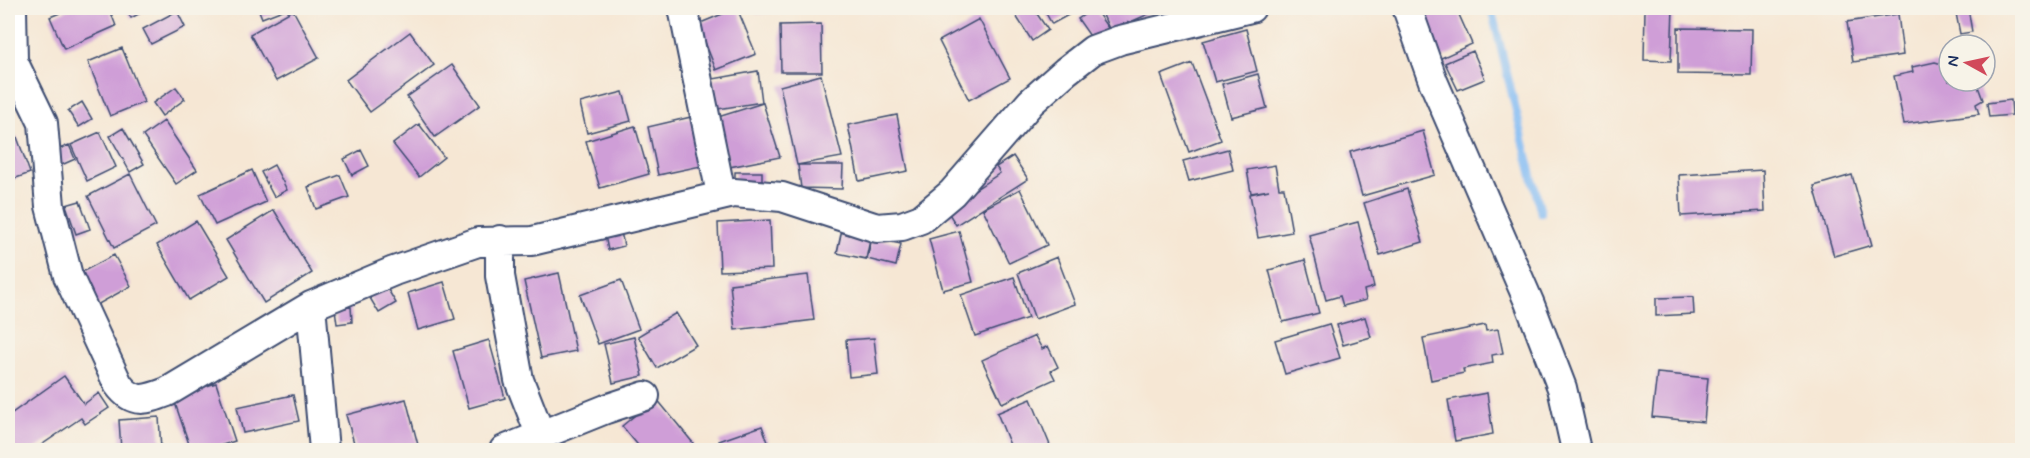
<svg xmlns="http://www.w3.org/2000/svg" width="2030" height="458" viewBox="0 0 2030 458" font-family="Mynerve,sans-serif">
<rect width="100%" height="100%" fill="#f7f3e8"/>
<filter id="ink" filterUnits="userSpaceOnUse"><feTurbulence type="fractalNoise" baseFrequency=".0167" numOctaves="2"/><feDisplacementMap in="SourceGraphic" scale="12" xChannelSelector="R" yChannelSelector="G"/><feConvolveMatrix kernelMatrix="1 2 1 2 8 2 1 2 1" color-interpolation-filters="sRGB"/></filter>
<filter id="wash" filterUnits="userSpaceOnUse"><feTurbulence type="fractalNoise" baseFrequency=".008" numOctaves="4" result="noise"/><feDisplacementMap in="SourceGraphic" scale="24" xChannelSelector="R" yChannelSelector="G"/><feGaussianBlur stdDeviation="1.35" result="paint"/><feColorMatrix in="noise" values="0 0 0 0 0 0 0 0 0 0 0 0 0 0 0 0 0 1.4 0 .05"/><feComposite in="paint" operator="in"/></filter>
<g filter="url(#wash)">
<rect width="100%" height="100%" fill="#f6e7d4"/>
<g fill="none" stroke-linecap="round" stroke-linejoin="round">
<path stroke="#83bcf4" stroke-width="8" d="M 1491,8 L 1541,213"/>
</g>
<g id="blocks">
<path fill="#cf9ed7" d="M 72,8 L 109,8 L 116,26 L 64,49 L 50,17 Z
M 125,8 L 150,8 L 131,18 Z
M 258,8 L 288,8 L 262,18 Z
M 737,8 L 756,54 L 716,70 L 698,24 Z
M 755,8 L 793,8 L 793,10 L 756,14 Z
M 1011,8 L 1033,8 L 1048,30 L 1032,41 Z
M 1043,8 L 1081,8 L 1052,24 Z
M 1094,8 L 1108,28 L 1092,39 L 1078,19 Z
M 1100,8 L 1159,8 L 1160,9 L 1110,31 Z
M 1425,8 L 1456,8 L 1472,44 L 1437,60 L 1416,11 Z
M 1645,8 L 1673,8 L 1671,61 L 1644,60 Z
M 1955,8 L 1968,8 L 1972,32 L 1960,34 Z
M 293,10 L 319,58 L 276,81 L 250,34 Z
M 177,11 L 185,27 L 151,44 L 143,29 Z
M 1898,14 L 1903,55 L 1853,62 L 1847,22 Z
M 979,19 L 1010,78 L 969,100 L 939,41 Z
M 821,24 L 822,72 L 781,72 L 780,25 Z
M 1678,28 L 1752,29 L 1751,75 L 1678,74 Z
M 1246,29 L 1257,71 L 1215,82 L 1203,41 Z
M 410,32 L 434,65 L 370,112 L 346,80 Z
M 122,48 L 144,102 L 110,116 L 88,62 Z
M 1473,51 L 1485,79 L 1458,90 L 1445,63 Z
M 1935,62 L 1949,66 L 1949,81 L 1976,81 L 1983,100 L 1976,104 L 1979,114 L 1904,124 L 1894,76 L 1913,72 L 1912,67 Z
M 1192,63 L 1221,140 L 1189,152 L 1161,75 Z
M 452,65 L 480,105 L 435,137 L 407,97 Z
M 758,71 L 762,102 L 718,109 L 713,79 Z
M 1258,74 L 1267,108 L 1231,117 L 1222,84 Z
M 821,75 L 842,157 L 797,165 L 780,86 Z
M 176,87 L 185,99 L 162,116 L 153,103 Z
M 623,92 L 631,121 L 587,133 L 580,103 Z
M 2011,100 L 2012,115 L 1989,117 L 1987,103 Z
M 82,102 L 92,119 L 79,127 L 68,111 Z
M 763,103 L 780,157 L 729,167 L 718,117 Z
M 897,115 L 908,171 L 859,181 L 848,125 Z
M 691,117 L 701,166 L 658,175 L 648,127 Z
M 164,121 L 197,170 L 176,184 L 143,136 Z
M 419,124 L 444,157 L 419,177 L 393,144 Z
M 635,126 L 649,174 L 600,188 L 586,141 Z
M 123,128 L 144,164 L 130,172 L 110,136 Z
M 1423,131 L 1435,175 L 1362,196 L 1350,152 Z
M 100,132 L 116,167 L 87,181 L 71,145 Z
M 17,137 L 30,173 L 8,181 L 8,140 Z
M 69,145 L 75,159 L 57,167 L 50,153 Z
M 1228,149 L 1233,170 L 1189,181 L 1183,161 Z
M 361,150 L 369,166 L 352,175 L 344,159 Z
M 1013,156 L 1028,179 L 956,225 L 946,209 L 1000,173 L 996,167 Z
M 274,165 L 287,190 L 274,197 L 261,172 Z
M 798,165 L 843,165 L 842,189 L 801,188 Z
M 1275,165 L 1279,188 L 1284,188 L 1292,232 L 1258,238 L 1250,194 L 1269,190 L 1251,193 L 1247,170 Z
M 252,170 L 266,202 L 215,225 L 200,194 Z
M 1763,170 L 1765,211 L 1681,216 L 1679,175 Z
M 735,172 L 762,172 L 762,186 L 735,186 Z
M 130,174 L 156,226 L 114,248 L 88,196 Z
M 340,175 L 349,197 L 316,209 L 308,187 Z
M 1852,175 L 1872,245 L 1834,256 L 1814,186 Z
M 1020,189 L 1047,245 L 1009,263 L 983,209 Z
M 1407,189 L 1423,242 L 1380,255 L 1364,203 Z
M 80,201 L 90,229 L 76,234 L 66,205 Z
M 274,210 L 312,273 L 264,303 L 226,240 Z
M 770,220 L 772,269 L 720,271 L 718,223 Z
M 196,221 L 229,276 L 189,300 L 157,245 Z
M 1358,222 L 1374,287 L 1364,290 L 1366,300 L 1343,306 L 1340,296 L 1326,300 L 1309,235 Z
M 620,227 L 624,246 L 608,250 L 604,231 Z
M 842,229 L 871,235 L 866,259 L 837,253 Z
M 959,231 L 973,282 L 943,290 L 929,239 Z
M 872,238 L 901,244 L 896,266 L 867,259 Z
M 114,255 L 131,286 L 95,306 L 78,274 Z
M 1057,257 L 1075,304 L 1035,319 L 1018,273 Z
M 1305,260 L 1319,313 L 1283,322 L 1269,270 Z
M 559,273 L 576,351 L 541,358 L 524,281 Z
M 808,275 L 814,320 L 735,330 L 730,284 Z
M 1014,277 L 1028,318 L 975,336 L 961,295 Z
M 621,280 L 639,329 L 598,344 L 580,295 Z
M 444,282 L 455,319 L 418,330 L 408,293 Z
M 384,283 L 396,303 L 379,313 L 367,293 Z
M 1693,297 L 1694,314 L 1656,316 L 1656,298 Z
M 351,307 L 352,322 L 337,324 L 335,309 Z
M 676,313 L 696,345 L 657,368 L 638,336 Z
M 1365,317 L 1371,337 L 1343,345 L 1337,325 Z
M 1329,324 L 1340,358 L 1285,374 L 1275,340 Z
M 1485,325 L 1486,331 L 1498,329 L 1503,353 L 1492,355 L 1493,363 L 1463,369 L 1464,373 L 1431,380 L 1423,338 Z
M 1035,336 L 1042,349 L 1048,346 L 1058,367 L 1051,371 L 1055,379 L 1002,403 L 982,360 Z
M 634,337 L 643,376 L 613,383 L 604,344 Z
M 874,338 L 878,374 L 849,377 L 846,340 Z
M 489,340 L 505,398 L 469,408 L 453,351 Z
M 1657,373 L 1708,378 L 1704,422 L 1652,417 Z
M 64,376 L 84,404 L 99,393 L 109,408 L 85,424 L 81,418 L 34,450 L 16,450 L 8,439 L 8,416 Z
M 216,383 L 235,441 L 207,450 L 191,450 L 173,397 Z
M 1487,393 L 1493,434 L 1455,441 L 1448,400 Z
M 293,395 L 299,421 L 243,433 L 237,407 Z
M 656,398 L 693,443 L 684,450 L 642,450 L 622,426 Z
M 406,399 L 418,445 L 399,450 L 356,450 L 346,415 Z
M 1031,399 L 1052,450 L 1012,450 L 997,413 Z
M 159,417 L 161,450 L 121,450 L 119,420 Z
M 762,426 L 771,450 L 722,450 L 719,441 Z"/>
</g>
</g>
<g filter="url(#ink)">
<use href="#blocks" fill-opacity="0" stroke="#3c4b70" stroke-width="1.5"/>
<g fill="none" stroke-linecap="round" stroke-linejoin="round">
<defs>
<path id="street" d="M 12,8 L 13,61 L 43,123 L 50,206 L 68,276 L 118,384 C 133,405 146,400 167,392 L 311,306 L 394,271 L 478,242 L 532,241 L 734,193 L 782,197 L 877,228 L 902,226 L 921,219 L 952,193 L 1031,102 L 1066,71 L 1093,50 L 1120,40 L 1251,8
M 683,8 L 721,194
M 1407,8 L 1433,81 L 1529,302 L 1562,388 L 1576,450
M 500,240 L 500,276 L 519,380 L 541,436
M 311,306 L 324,450
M 504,450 L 606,409 L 645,396"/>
</defs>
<use href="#street" stroke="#3c4b70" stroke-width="32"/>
<use href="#street" stroke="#fff" stroke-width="28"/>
</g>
</g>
<rect width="2030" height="458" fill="none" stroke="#f7f3e8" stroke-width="30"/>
<g transform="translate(1967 63) rotate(278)"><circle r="28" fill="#f7f3e8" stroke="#9fa5b1" stroke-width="1.5"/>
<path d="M0-4.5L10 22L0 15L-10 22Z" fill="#d1495b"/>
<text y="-9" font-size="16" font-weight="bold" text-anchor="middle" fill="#1b2f5e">N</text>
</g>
</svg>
